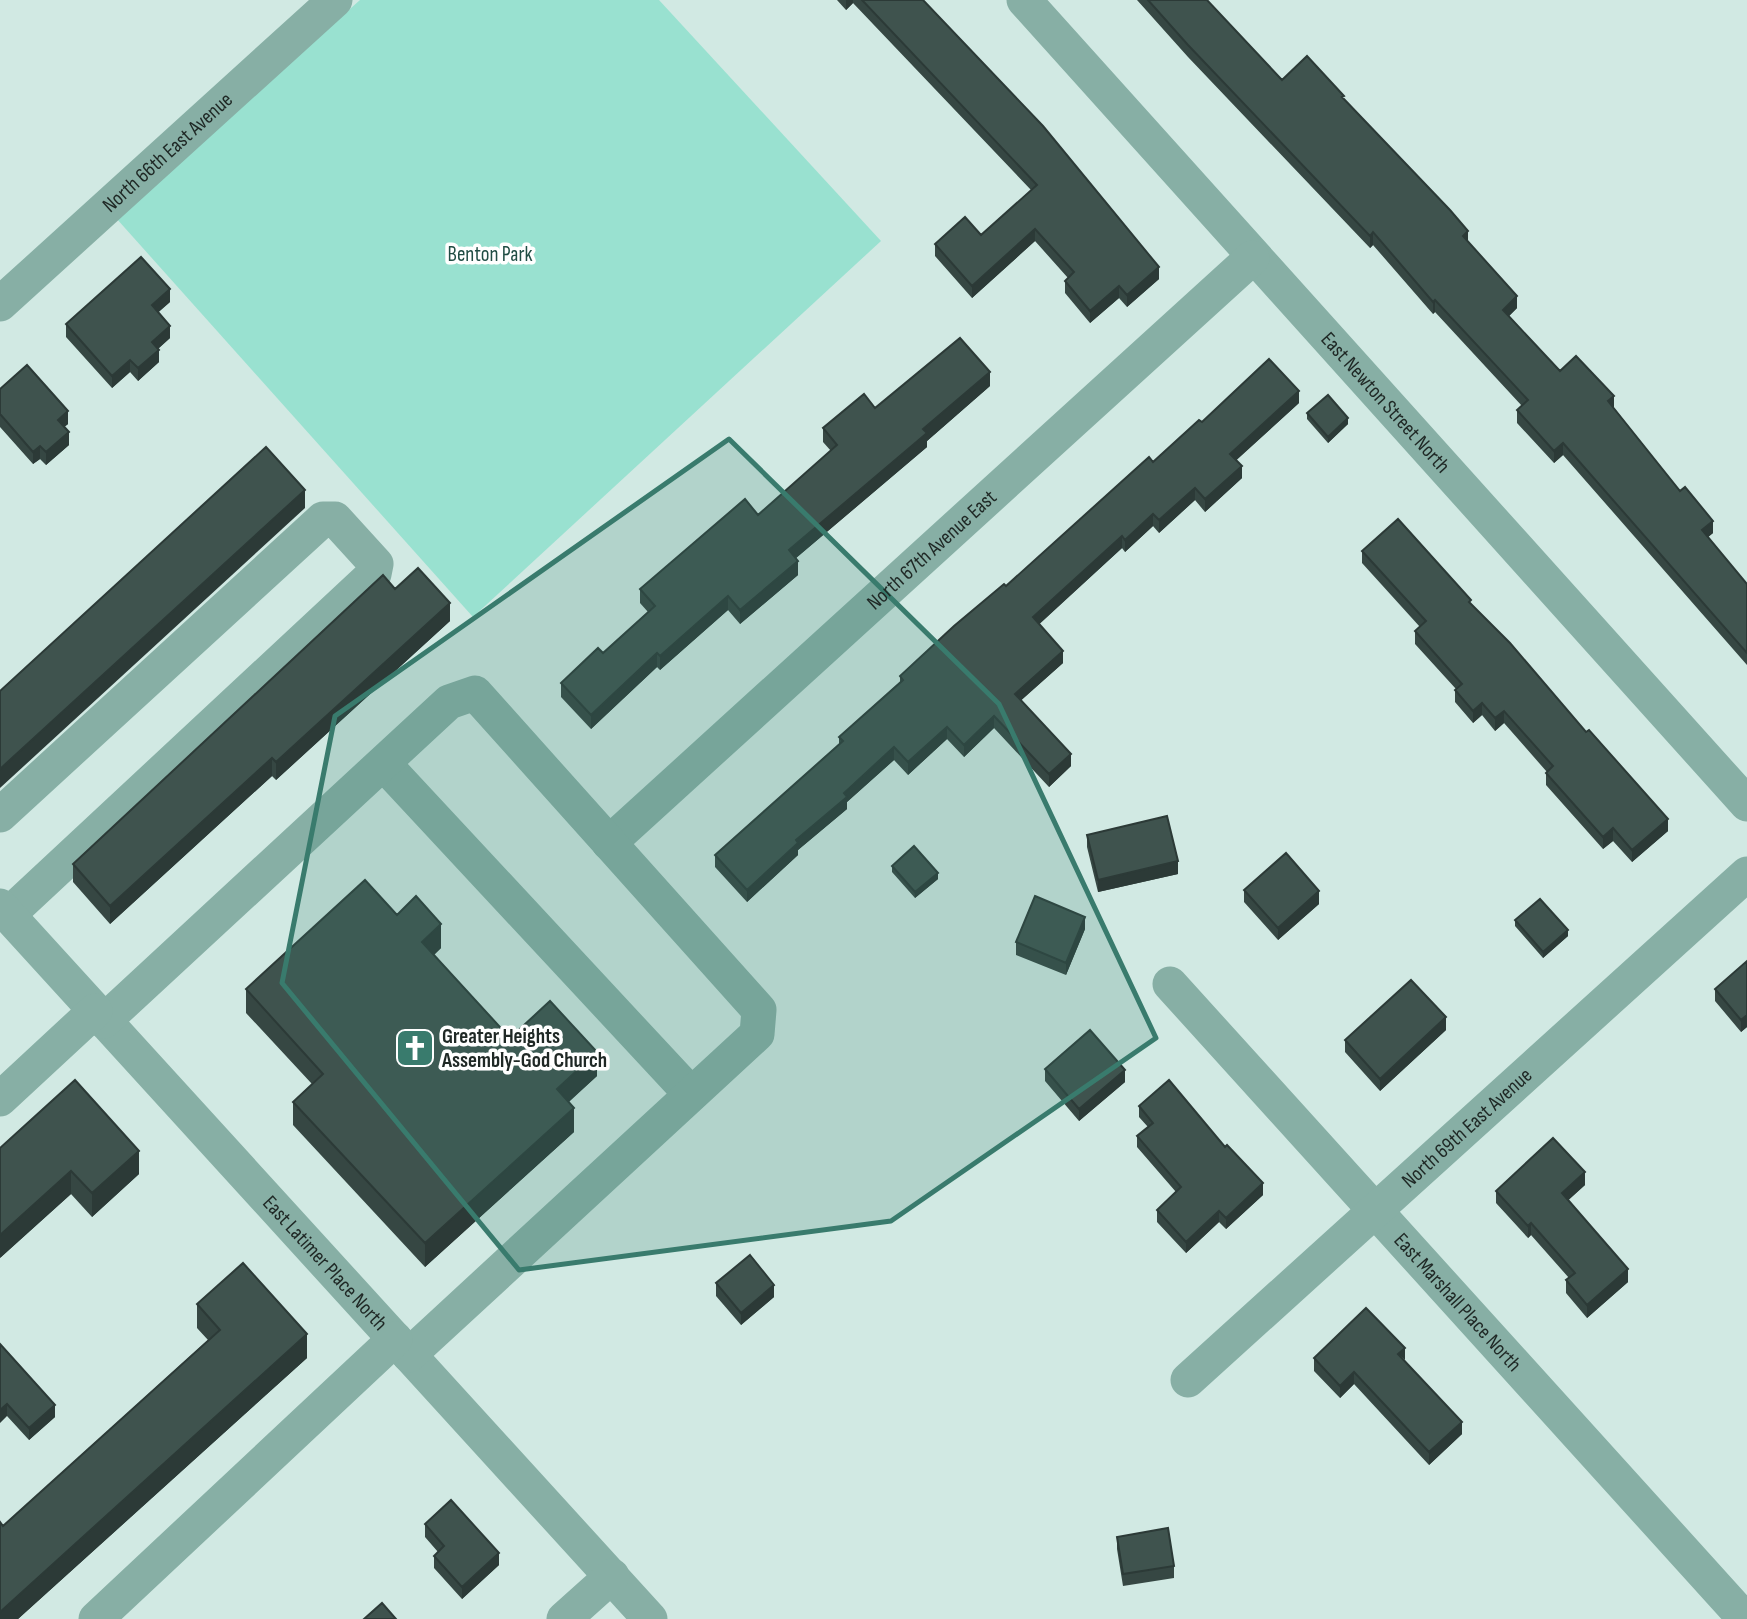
<svg xmlns="http://www.w3.org/2000/svg" width="1747" height="1619" viewBox="0 0 1747 1619" font-family="'Sofia Sans Condensed',sans-serif">
<rect width="100%" height="100%" fill="#d1e9e3"/>
<path fill="#99e1d0" d="M 360,0 L 659,0 L 881,241 L 473,617 L 116,218 Z"/>
<g fill="none" stroke-linecap="round" stroke-linejoin="round">
<g stroke="#87afa5" stroke-width="35">
<path id="s1" d="M 1024,0 L 1747,804"/>
<path id="s2" d="M 0,304 L 335,0"/>
<path d="M 384,764 L 691,1094"/>
<path d="M 0,815 L 323,519 L 335,519 L 376,564 L 374,574 L 8,915"/>
<path id="s3" d="M 609,843 L 1252,258"/>
<path id="s4" d="M 0,906 L 650,1619"/>
<path id="s5" d="M 1170,984 L 1745,1619"/>
<path d="M 104,1021 L 449,702 L 475,693 L 759,1010 L 757,1034 L 409,1355"/>
<path d="M 0,1099 L 95,1011"/>
<path id="s6" d="M 1188,1380 L 1747,874"/>
<path d="M 96,1619 L 395,1339"/>
<path d="M 564,1619 L 612,1576"/>
</g>
</g>
<path fill="#364743" d="M 837,0 L 923,0 L 1159,279 L 1127,307 L 1119,298 L 1090,323 L 1065,293 L 1065,281 L 1068,278 L 1035,241 L 972,298 L 935,256 L 935,244 L 981,235 L 1031,190 L 853,3 L 846,10 Z
M 1137,0 L 1207,0 L 1282,80 L 1344,100 L 1468,242 L 1517,308 L 1509,316 L 1560,371 L 1614,408 L 1713,533 L 1708,537 L 1747,584 L 1747,665 L 1563,455 L 1554,463 L 1517,423 L 1517,410 L 1522,406 L 1435,312 L 1433,314 L 1373,245 L 1370,248 L 1188,57 Z
M 170,302 L 158,312 L 170,338 L 158,349 L 159,362 L 138,381 L 130,372 L 112,388 L 66,337 L 66,324 Z
M 990,386 L 927,441 L 927,447 L 796,558 L 798,575 L 740,624 L 728,610 L 660,670 L 657,667 L 591,729 L 561,697 L 561,683 L 603,653 L 648,612 L 640,603 L 640,589 L 758,515 L 831,451 L 823,442 L 823,428 L 875,408 Z
M 0,389 L 68,424 L 64,427 L 69,445 L 46,465 L 40,459 L 33,464 L 0,427 Z
M 1299,403 L 1236,460 L 1242,478 L 1205,512 L 1195,500 L 1159,533 L 1153,526 L 1125,552 L 1122,548 L 1039,624 L 1063,663 L 1021,700 L 1071,766 L 1049,787 L 994,728 L 964,757 L 947,739 L 908,775 L 894,760 L 847,802 L 847,809 L 798,850 L 798,855 L 747,902 L 715,867 L 715,855 L 839,744 L 839,737 L 900,682 L 900,676 L 1006,586 L 1202,422 Z
M 1307,413 L 1348,424 L 1328,443 L 1307,419 Z
M 1362,551 L 1471,604 L 1668,831 L 1632,862 L 1613,841 L 1603,849 L 1546,785 L 1546,773 L 1547,772 L 1504,723 L 1495,731 L 1482,715 L 1473,723 L 1455,702 L 1455,690 L 1456,689 L 1415,644 L 1415,631 L 1420,627 L 1362,563 Z
M 395,589 L 450,621 L 276,780 L 272,776 L 110,924 L 73,882 L 73,864 Z
M 1087,835 L 1178,874 L 1098,892 L 1087,847 Z
M 892,866 L 938,879 L 915,898 L 892,872 Z
M 1244,890 L 1319,904 L 1278,940 L 1244,902 Z
M 397,915 L 441,948 L 434,955 L 510,1038 L 597,1076 L 568,1102 L 574,1132 L 425,1267 L 293,1125 L 293,1102 L 312,1084 L 246,1013 L 246,989 Z
M 1515,920 L 1568,936 L 1543,958 L 1515,926 Z
M 1085,929 L 1066,975 L 1016,955 L 1016,942 Z
M 1747,961 L 1747,1027 L 1741,1032 L 1715,1001 L 1715,989 Z
M 1446,1030 L 1380,1091 L 1345,1052 L 1345,1040 Z
M 1045,1069 L 1125,1082 L 1079,1121 L 1045,1081 Z
M 75,1080 L 139,1174 L 92,1217 L 71,1194 L 0,1258 Z
M 1139,1106 L 1263,1195 L 1226,1229 L 1219,1222 L 1186,1253 L 1157,1222 L 1157,1210 L 1176,1192 L 1137,1147 L 1137,1136 L 1148,1127 L 1139,1117 Z
M 1585,1185 L 1568,1200 L 1628,1282 L 1587,1318 L 1566,1293 L 1566,1280 L 1569,1278 L 1531,1235 L 1528,1238 L 1496,1203 L 1496,1191 Z
M 716,1283 L 774,1297 L 741,1325 L 716,1296 Z
M 197,1304 L 307,1358 L 18,1619 L 0,1619 L 0,1522 L 3,1526 L 208,1340 L 197,1328 Z
M 0,1344 L 55,1417 L 29,1440 L 7,1416 Z
M 1314,1358 L 1404,1360 L 1462,1434 L 1429,1465 L 1354,1384 L 1340,1398 L 1314,1371 Z
M 425,1524 L 499,1565 L 462,1599 L 434,1568 L 434,1556 L 438,1552 L 425,1537 Z
M 1117,1537 L 1174,1566 L 1174,1578 L 1123,1586 L 1117,1549 Z"/>
<path fill="#2c3a37" d="M 846,0 L 853,0 L 853,3 L 846,10 Z
M 1035,229 L 1035,241 L 972,298 L 972,286 Z
M 1468,231 L 1468,243 L 1463,236 Z
M 1373,232 L 1373,245 L 1370,248 L 1370,236 Z
M 1159,267 L 1159,279 L 1127,307 L 1127,295 Z
M 1119,286 L 1119,298 L 1090,323 L 1090,311 Z
M 170,289 L 170,302 L 152,318 L 152,305 Z
M 1517,296 L 1517,308 L 1503,322 L 1503,310 Z
M 1435,300 L 1435,312 L 1433,314 L 1433,302 Z
M 170,326 L 170,338 L 152,354 L 152,342 Z
M 159,350 L 159,362 L 138,381 L 138,368 Z
M 130,360 L 130,372 L 112,388 L 112,376 Z
M 990,372 L 990,386 L 927,441 L 927,447 L 789,564 L 789,550 L 923,429 Z
M 1299,391 L 1299,403 L 1230,466 L 1230,454 Z
M 1614,396 L 1614,408 L 1608,401 Z
M 68,411 L 68,424 L 58,432 L 58,420 Z
M 1348,418 L 1348,424 L 1328,443 L 1328,437 Z
M 69,432 L 69,445 L 46,465 L 46,452 Z
M 1563,443 L 1563,455 L 1554,463 L 1554,451 Z
M 40,446 L 40,459 L 33,464 L 33,452 Z
M 1242,466 L 1242,478 L 1205,512 L 1205,499 Z
M 1195,488 L 1195,500 L 1159,533 L 1159,520 Z
M 305,490 L 305,508 L 0,788 L 0,769 Z
M 1153,514 L 1153,526 L 1125,552 L 1125,540 Z
M 1713,521 L 1713,533 L 1702,542 L 1702,530 Z
M 1122,536 L 1122,548 L 1033,630 L 1033,617 Z
M 798,561 L 798,575 L 740,624 L 740,610 Z
M 728,596 L 728,610 L 660,670 L 660,656 Z
M 450,603 L 450,621 L 276,780 L 276,762 Z
M 1063,651 L 1063,663 L 1015,706 L 1015,694 Z
M 657,653 L 657,667 L 591,729 L 591,715 Z
M 1482,703 L 1482,715 L 1473,723 L 1473,711 Z
M 1504,711 L 1504,723 L 1495,731 L 1495,718 Z
M 994,716 L 994,728 L 964,757 L 964,745 Z
M 947,727 L 947,739 L 908,775 L 908,762 Z
M 894,747 L 894,760 L 847,802 L 847,809 L 798,850 L 798,855 L 747,902 L 747,890 L 844,793 Z
M 1071,754 L 1071,766 L 1049,787 L 1049,774 Z
M 272,758 L 272,776 L 110,924 L 110,906 Z
M 1668,819 L 1668,831 L 1632,862 L 1632,850 Z
M 1613,828 L 1613,841 L 1603,849 L 1603,837 Z
M 1178,861 L 1178,874 L 1098,892 L 1098,880 Z
M 938,873 L 938,879 L 915,898 L 915,892 Z
M 1319,891 L 1319,904 L 1278,940 L 1278,928 Z
M 1085,917 L 1085,929 L 1066,975 L 1066,963 Z
M 441,924 L 441,948 L 422,966 L 422,942 Z
M 1568,930 L 1568,936 L 1543,958 L 1543,952 Z
M 1747,1015 L 1747,1027 L 1741,1032 L 1741,1020 Z
M 1446,1017 L 1446,1030 L 1380,1091 L 1380,1079 Z
M 597,1052 L 597,1076 L 557,1113 L 557,1089 Z
M 1125,1070 L 1125,1082 L 1079,1121 L 1079,1109 Z
M 574,1108 L 574,1132 L 425,1267 L 425,1243 Z
M 139,1151 L 139,1174 L 92,1217 L 92,1193 Z
M 71,1171 L 71,1194 L 0,1258 L 0,1235 Z
M 1585,1172 L 1585,1185 L 1562,1206 L 1562,1193 Z
M 1263,1183 L 1263,1195 L 1226,1229 L 1226,1218 Z
M 1219,1211 L 1219,1222 L 1186,1253 L 1186,1242 Z
M 1531,1223 L 1531,1235 L 1528,1238 L 1528,1226 Z
M 1628,1269 L 1628,1282 L 1587,1318 L 1587,1305 Z
M 774,1285 L 774,1297 L 741,1325 L 741,1313 Z
M 307,1334 L 307,1358 L 18,1619 L 0,1619 L 0,1612 Z
M 1405,1348 L 1405,1360 L 1398,1354 Z
M 1354,1372 L 1354,1384 L 1340,1398 L 1340,1386 Z
M 7,1404 L 7,1416 L 0,1423 L 0,1410 Z
M 55,1405 L 55,1417 L 29,1440 L 29,1428 Z
M 1462,1422 L 1462,1434 L 1429,1465 L 1429,1452 Z
M 499,1553 L 499,1565 L 462,1599 L 462,1587 Z"/>
<path fill="#3f534e" stroke="#2c3a37" stroke-width="2" d="M 862,0 L 923,0 L 1043,126 L 1159,267 L 1127,295 L 1119,286 L 1090,311 L 1065,281 L 1074,272 L 1035,229 L 972,286 L 935,244 L 965,217 L 981,235 L 1037,185 Z
M 1148,0 L 1207,0 L 1282,80 L 1307,56 L 1344,96 L 1342,97 L 1450,210 L 1468,231 L 1463,236 L 1517,296 L 1503,310 L 1560,371 L 1576,356 L 1614,396 L 1608,401 L 1680,491 L 1685,487 L 1713,521 L 1702,530 L 1747,584 L 1747,653 L 1563,443 L 1554,451 L 1517,410 L 1528,400 L 1435,300 L 1433,302 L 1373,232 L 1370,236 L 1188,45 Z
M 141,257 L 170,289 L 152,305 L 170,326 L 152,342 L 159,350 L 138,368 L 130,360 L 112,376 L 66,324 Z
M 960,338 L 990,372 L 923,429 L 927,433 L 789,550 L 798,561 L 740,610 L 728,596 L 660,656 L 657,653 L 591,715 L 561,683 L 598,648 L 603,653 L 655,606 L 640,589 L 745,499 L 758,515 L 837,445 L 823,428 L 864,394 L 875,408 Z
M 1269,359 L 1299,391 L 1230,454 L 1242,466 L 1205,499 L 1195,488 L 1159,520 L 1153,514 L 1125,540 L 1122,536 L 1033,617 L 1063,651 L 1015,694 L 1071,754 L 1049,774 L 994,716 L 964,745 L 947,727 L 908,762 L 894,747 L 844,793 L 847,797 L 796,840 L 798,843 L 747,890 L 715,855 L 843,741 L 839,737 L 903,680 L 900,676 L 954,626 L 1004,584 L 1006,586 L 1149,457 L 1153,462 L 1199,420 L 1202,422 Z
M 27,365 L 68,411 L 58,420 L 69,432 L 46,452 L 40,446 L 33,452 L 0,414 L 0,389 Z
M 1328,395 L 1348,418 L 1328,437 L 1307,413 Z
M 266,447 L 305,490 L 0,769 L 0,691 Z
M 1398,519 L 1471,600 L 1469,602 L 1510,643 L 1586,732 L 1589,730 L 1668,819 L 1632,850 L 1613,828 L 1603,837 L 1546,773 L 1553,766 L 1504,711 L 1495,718 L 1482,703 L 1473,711 L 1455,690 L 1462,684 L 1415,631 L 1426,621 L 1362,551 Z
M 418,568 L 450,603 L 276,762 L 272,758 L 110,906 L 73,864 L 383,575 L 395,589 Z
M 1167,816 L 1178,861 L 1098,880 L 1087,835 Z
M 914,846 L 938,873 L 915,892 L 892,866 Z
M 1286,853 L 1319,891 L 1278,928 L 1244,890 Z
M 365,880 L 397,915 L 416,896 L 441,924 L 422,942 L 510,1038 L 550,1001 L 597,1052 L 557,1089 L 574,1108 L 425,1243 L 293,1102 L 323,1074 L 246,989 Z
M 1035,896 L 1085,917 L 1066,963 L 1016,942 Z
M 1540,899 L 1568,930 L 1543,952 L 1515,920 Z
M 1747,961 L 1747,1015 L 1741,1020 L 1715,989 Z
M 1411,980 L 1446,1017 L 1380,1079 L 1345,1040 Z
M 1090,1030 L 1125,1070 L 1079,1109 L 1045,1069 Z
M 75,1080 L 139,1151 L 92,1193 L 71,1171 L 0,1235 L 0,1148 Z
M 1169,1080 L 1225,1147 L 1227,1145 L 1263,1183 L 1226,1218 L 1219,1211 L 1186,1242 L 1157,1210 L 1181,1187 L 1137,1136 L 1153,1123 L 1139,1106 Z
M 1553,1138 L 1585,1172 L 1562,1193 L 1628,1269 L 1587,1305 L 1566,1280 L 1575,1273 L 1531,1223 L 1528,1226 L 1496,1191 Z
M 750,1255 L 774,1285 L 741,1313 L 716,1283 Z
M 243,1263 L 307,1334 L 0,1612 L 0,1522 L 3,1526 L 220,1330 L 197,1304 Z
M 1366,1308 L 1405,1348 L 1398,1354 L 1462,1422 L 1429,1452 L 1354,1372 L 1340,1386 L 1314,1358 Z
M 0,1344 L 55,1405 L 29,1428 L 7,1404 L 0,1410 Z
M 451,1500 L 499,1553 L 462,1587 L 434,1556 L 444,1546 L 425,1524 Z
M 1168,1528 L 1174,1566 L 1123,1574 L 1117,1537 Z
M 382,1603 L 396,1619 L 364,1619 Z"/>
<path fill="#397b6d" fill-opacity="0.2" stroke="#397b6d" stroke-width="5" stroke-linejoin="round" d="M 729,439 L 999,704 L 1156,1038 L 891,1221 L 519,1270 L 282,983 L 335,716 Z"/>
<defs>
<symbol id="church-square" viewBox="-11 -11 22 22"><rect x="-9" y="-9" width="18" height="18" rx="4" fill="#397b6d" stroke="#fff"/><path d="M-1.2-6h2.4v3.5h3.3v2.4h-3.3V6h-2.4V-.1h-3.3v-2.4h3.3Z" fill="#fff"/></symbol>
</defs>
<g fill-rule="evenodd">
<use href="#church-square" x="393" y="1026" width="44" height="44"/>
</g>
<g text-anchor="middle" dominant-baseline="central" stroke-width="7" stroke-linejoin="round" paint-order="stroke">
<g font-size="21" fill="#1f2825" stroke="#fff">
<text stroke="none"><textPath href="#s2" startOffset="226">North 66th East Avenue</textPath></text>
<text stroke="none"><textPath href="#s1" startOffset="541">East Newton Street North</textPath></text>
<text stroke="none"><textPath href="#s3" startOffset="436">North 67th Avenue East</textPath></text>
<text stroke="none"><textPath href="#s6" startOffset="376">North 69th East Avenue</textPath></text>
<text stroke="none"><textPath href="#s4" startOffset="483">East Latimer Place North</textPath></text>
<text stroke="none"><textPath href="#s5" startOffset="429">East Marshall Place North</textPath></text>
</g>
<g font-size="21" fill="#204d44" stroke="#fff">
<text x="490" y="254">Benton Park</text>
</g>
<g font-size="21" font-weight="bold" fill="#1f2825" stroke="#fff" text-anchor="start">
<text x="442" y="1036">Greater Heights<tspan x="442" dy="24">Assembly-God Church</tspan></text>
</g>
</g>
</svg>
